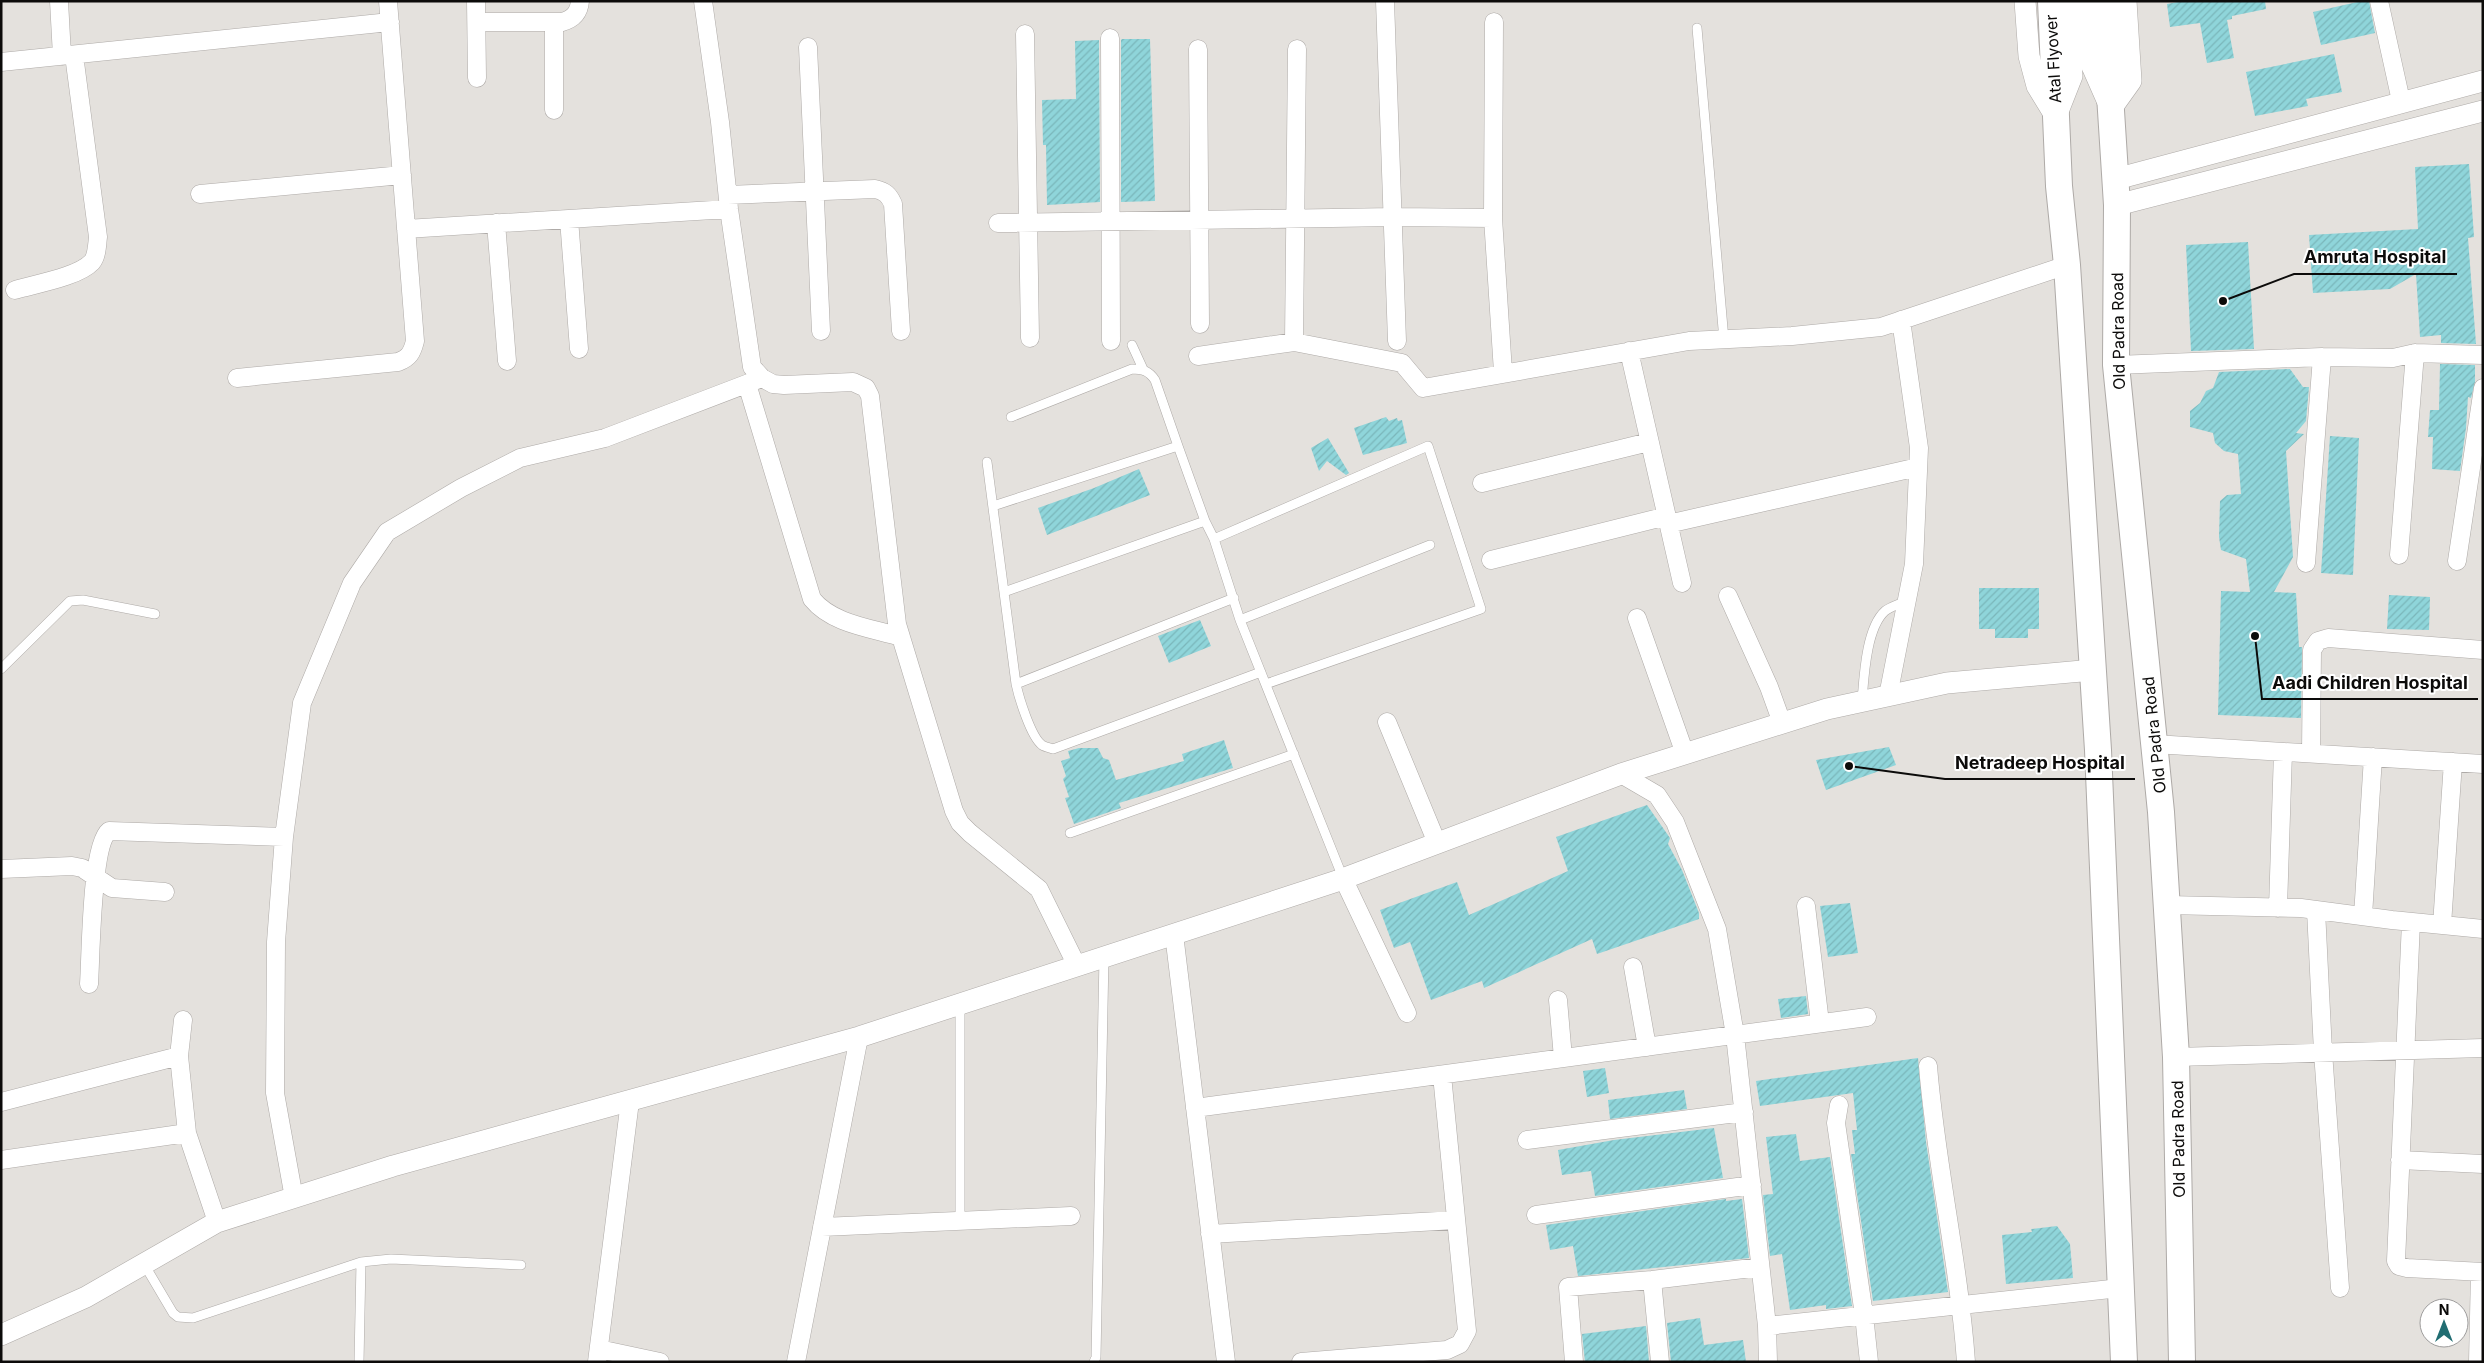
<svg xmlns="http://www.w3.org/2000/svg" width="2484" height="1363" viewBox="0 0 2484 1363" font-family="Inter,sans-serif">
<defs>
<pattern id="building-hatch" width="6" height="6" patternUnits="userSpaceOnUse" patternTransform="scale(1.25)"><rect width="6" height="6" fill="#8fd5da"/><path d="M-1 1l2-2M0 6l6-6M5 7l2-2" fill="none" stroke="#7ab6ba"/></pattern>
</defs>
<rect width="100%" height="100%" fill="#e4e1dd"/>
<path fill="url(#building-hatch)" d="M 2183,1 L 2265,1 L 2266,9 L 2232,16 L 2232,19 L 2227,20 L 2234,58 L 2207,63 L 2200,23 L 2170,27 L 2167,4 Z
M 2362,1 L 2369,1 L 2375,33 L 2321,45 L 2313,12 Z
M 1122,39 L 1150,39 L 1155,201 L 1121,202 L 1121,40 Z
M 1099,40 L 1100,202 L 1047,205 L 1046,145 L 1043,145 L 1042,100 L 1076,99 L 1075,41 Z
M 2334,54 L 2342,92 L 2306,99 L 2308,106 L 2255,116 L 2246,72 Z
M 2469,164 L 2474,237 L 2468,238 L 2476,344 L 2441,343 L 2441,335 L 2420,337 L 2416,274 L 2390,289 L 2313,293 L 2309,235 L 2418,229 L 2415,167 Z
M 2248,242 L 2254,349 L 2191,351 L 2186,245 Z
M 2440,364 L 2475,365 L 2475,382 L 2471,398 L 2468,397 L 2466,428 L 2460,471 L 2432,469 L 2433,437 L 2428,437 L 2430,410 L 2439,410 Z
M 2290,369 L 2303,387 L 2309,387 L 2306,421 L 2296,433 L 2304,434 L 2286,451 L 2293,557 L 2274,592 L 2296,593 L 2299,647 L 2302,647 L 2301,718 L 2218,715 L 2221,591 L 2250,592 L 2246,559 L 2221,550 L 2219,537 L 2220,501 L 2227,495 L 2241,494 L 2238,454 L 2224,451 L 2215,443 L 2213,433 L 2190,427 L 2190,411 L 2200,403 L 2206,391 L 2213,388 L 2219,372 Z
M 1386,417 L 1389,421 L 1397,418 L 1398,421 L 1402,420 L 1407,443 L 1363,455 L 1354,428 Z
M 2330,436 L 2359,438 L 2353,575 L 2321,573 Z
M 1328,438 L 1349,473 L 1346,475 L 1327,461 L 1319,471 L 1311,448 Z
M 1139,469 L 1150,495 L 1047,535 L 1038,508 L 1094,488 Z
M 1979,588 L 2039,588 L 2039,629 L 2028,629 L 2028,638 L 1995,638 L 1995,629 L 1979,629 Z
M 2389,595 L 2430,597 L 2429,630 L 2387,629 Z
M 1200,620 L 1211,646 L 1169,663 L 1158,636 Z
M 1224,740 L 1233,768 L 1119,803 L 1121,808 L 1074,824 L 1065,798 L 1069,797 L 1063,779 L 1066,776 L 1061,761 L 1070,758 L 1068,751 L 1079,748 L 1098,748 L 1103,758 L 1109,760 L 1116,780 L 1184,761 L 1182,754 Z
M 1889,747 L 1896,765 L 1826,790 L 1816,760 Z
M 1647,805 L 1670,838 L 1668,844 L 1682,870 L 1699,913 L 1699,919 L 1597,954 L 1592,939 L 1484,988 L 1482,981 L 1431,1000 L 1410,942 L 1394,948 L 1380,910 L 1457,882 L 1469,915 L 1568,871 L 1556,837 Z
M 1850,903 L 1858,953 L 1828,957 L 1820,906 Z
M 1806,996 L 1808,1014 L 1781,1018 L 1778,999 Z
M 1918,1058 L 1926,1142 L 1948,1292 L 1873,1301 L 1851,1154 L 1855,1154 L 1852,1130 L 1857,1130 L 1853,1093 L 1760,1106 L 1756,1081 Z
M 1605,1068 L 1609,1093 L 1587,1097 L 1583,1071 Z
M 1684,1090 L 1687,1109 L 1610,1119 L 1608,1100 Z
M 1714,1128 L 1723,1178 L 1595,1196 L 1591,1171 L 1562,1175 L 1558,1150 L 1614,1140 Z
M 1796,1134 L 1800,1161 L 1830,1157 L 1852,1306 L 1826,1309 L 1826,1305 L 1790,1310 L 1782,1254 L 1770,1256 L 1763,1195 L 1773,1194 L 1766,1137 Z
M 1726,1199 L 1726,1201 L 1742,1199 L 1749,1258 L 1578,1276 L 1573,1246 L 1550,1250 L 1546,1225 Z
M 2057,1226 L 2070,1244 L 2073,1278 L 2006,1284 L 2002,1235 L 2032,1232 L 2031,1229 Z
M 1700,1318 L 1704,1345 L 1743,1340 L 1746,1362 L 1671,1362 L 1667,1323 Z
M 1646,1326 L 1649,1362 L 1585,1362 L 1582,1334 Z"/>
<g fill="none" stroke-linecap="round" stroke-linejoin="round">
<defs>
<path id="service" d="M 1697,28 L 1724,340
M 1132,345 L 1143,369
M 1011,417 L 1132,369 C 1143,369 1149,371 1155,380 L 1178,446
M 987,462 L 1016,684 C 1019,698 1031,737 1042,745 C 1045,747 1050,748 1053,749 L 1261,672
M 993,506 L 1178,446 L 1205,521 L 1214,539 L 1240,620 L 1343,878
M 1214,539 L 1428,446 L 1481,609 L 1266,684
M 1004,592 L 1205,521
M 1240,620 L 1430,545
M 1,669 L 70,601 L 83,600 L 155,614
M 1016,684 L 1234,598
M 1862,701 C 1864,677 1866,628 1885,611 C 1890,607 1900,604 1906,601
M 1070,833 L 1294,754
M 960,1005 L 960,1222
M 144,1264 L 173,1313 L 178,1317 L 193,1318 L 361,1262 L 391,1259 L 521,1265
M 359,1362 L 361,1262
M 1094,1362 L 1096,1357 L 1104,957"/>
<path id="minor" d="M 59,1 L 62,56
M 476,1 L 477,78
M 703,1 L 720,122 L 729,209 L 752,367 L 762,378 L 773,384 L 784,385 L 853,382 L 866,388 L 870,396 L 897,624 L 954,811 L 960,823 L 970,833 L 1039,889 L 1077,966
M 1385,1 L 1397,341
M 2379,1 L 2401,101
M 477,22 L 562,22 C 573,19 579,13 580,1
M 554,22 L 554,110
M 1025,34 L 1030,338
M 1110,38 L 1111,341
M 808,47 L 821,331
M 1198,49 L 1200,324
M 1,62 L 390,22
M 200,194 L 402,175
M 728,195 L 875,189 C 885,191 889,195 893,204 L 901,331
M 1493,218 L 1494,22
M 569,219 L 579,349
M 496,223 L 507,361
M 998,223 L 1394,217 L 1493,218 L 1503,372
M 406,229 L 729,209
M 15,290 C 35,284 78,277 92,262 C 97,256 97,245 98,237 L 74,55
M 1294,342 L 1297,49
M 1629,351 L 1682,583
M 1198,356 L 1294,342 L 1402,363 L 1423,388 L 1689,341 L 1792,336 L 1881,327 L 2067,265
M 2116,365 L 2322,357 L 2393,358 L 2415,353 L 2483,355
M 237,378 L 398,362 C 409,358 412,353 415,341 L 388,1
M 747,384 L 812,599 C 832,624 871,628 901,637
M 1482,483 L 1649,442
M 1668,524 L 1918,467
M 2399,555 L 2415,353
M 1491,560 L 1667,516
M 2457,561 L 2483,388
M 2306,563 L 2322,357
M 1728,596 L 1769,687 L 1782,723
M 1637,618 L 1685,754
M 1888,696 L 1914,564 L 1919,448 L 1901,320
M 1387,722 L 1437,843
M 2154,744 L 2483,764
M 2311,753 L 2312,650 L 2318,641 L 2328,638 L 2483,650
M 1621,774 L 1657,795 L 1675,822 L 1717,929 L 1735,1035 L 1767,1326 L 2120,1288
M 1,869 L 72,866 L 82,868 L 112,888 L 165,892
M 1343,878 L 1407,1013
M 2167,905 L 2301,908 L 2392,920 L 2483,929
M 1806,906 L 1820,1023
M 2278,908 L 2283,752
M 2316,910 L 2323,1052 L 2340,1288
M 2363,916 L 2373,757
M 2411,922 L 2396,1261 L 2399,1266 L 2407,1268 L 2483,1272
M 2442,925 L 2453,762
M 1174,934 L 1226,1362
M 1633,967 L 1647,1047
M 89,984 C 91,956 91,845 109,831 L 284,837
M 1558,1000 L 1563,1058
M 183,1020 L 179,1056 L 187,1133 L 217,1222
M 2176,1057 L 2483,1048
M 1928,1066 C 1936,1166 1959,1263 1966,1362
M 1,1102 L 179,1056
M 1839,1105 L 1836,1123 L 1864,1315 L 1869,1362
M 1195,1108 L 1867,1017
M 1527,1140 L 1744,1112
M 1,1160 L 187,1133
M 2400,1160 L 2483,1164
M 294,1198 L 275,1093 L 276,942 L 284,837 L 302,703 L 352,583 L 387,532 L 461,488 L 520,458 L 605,438 L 762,378
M 1536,1215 L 1752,1185
M 822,1227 L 1071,1216
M 1210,1234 L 1456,1220
M 1652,1280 L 1660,1362
M 1767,1326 L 1768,1362
M 599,1349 L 660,1362
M 597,1362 L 630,1101
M 796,1362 L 859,1037
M 1301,1362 L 1447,1350 L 1460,1344 L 1467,1331 L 1442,1075
M 1574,1362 L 1568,1287 L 1652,1280 L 1760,1267
M 2478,1362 L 2480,1272"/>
<path id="tertiary" d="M 2025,1 L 2029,56 L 2037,86 L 2056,117
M 2086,1 L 2092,66 L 2107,100
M 2111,109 L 2131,81 L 2126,1
M 2057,114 L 2072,76 L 2067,1
M 2116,179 L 2483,81
M 2117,205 L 2483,111
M 1,1335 L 86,1297 L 217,1222 L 393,1166 L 859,1037 L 1337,881 L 1621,774 L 1827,709 L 1947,683 L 2093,670"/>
<path id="primary" d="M 2051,1 L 2059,186 L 2067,265 L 2098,750 L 2124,1362
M 2104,1 L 2117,205 L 2116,365 L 2161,812 L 2176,1057 L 2182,1362"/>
</defs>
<use href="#service" stroke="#aeaaa7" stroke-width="10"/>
<use href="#minor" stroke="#aeaaa7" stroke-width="19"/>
<use href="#tertiary" stroke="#aeaaa7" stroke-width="22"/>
<use href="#primary" stroke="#aeaaa7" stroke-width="28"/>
<use href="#service" stroke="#fff" stroke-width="9"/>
<use href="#minor" stroke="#fff" stroke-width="18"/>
<use href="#tertiary" stroke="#fff" stroke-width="21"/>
<use href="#primary" stroke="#fff" stroke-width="26"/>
</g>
<g text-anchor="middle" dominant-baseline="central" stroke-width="4" stroke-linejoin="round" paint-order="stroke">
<g font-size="16" fill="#0c0b0a" stroke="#fff">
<text transform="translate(2053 59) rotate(-93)">Atal Flyover</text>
<text transform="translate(2118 331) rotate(-91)">Old Padra Road</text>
<text transform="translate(2154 735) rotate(-96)">Old Padra Road</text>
<text transform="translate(2178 1139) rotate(-91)">Old Padra Road</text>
</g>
</g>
<path fill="none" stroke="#0c0b0a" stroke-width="2" d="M2223 301L2294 274H2457M2255 636L2262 699H2478M1849 766L1945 779H2135"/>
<g fill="#0c0b0a" stroke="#fff" stroke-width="2">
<circle cx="2223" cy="301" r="5"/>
<circle cx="2255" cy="636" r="5"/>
<circle cx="1849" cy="766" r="5"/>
</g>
<g font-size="18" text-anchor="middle" font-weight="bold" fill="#0c0b0a" stroke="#fff" stroke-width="4" stroke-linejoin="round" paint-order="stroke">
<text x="2375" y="263">Amruta Hospital</text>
<text x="2370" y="689">Aadi Children Hospital</text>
<text x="2040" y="769">Netradeep Hospital</text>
</g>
<rect width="2484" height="1363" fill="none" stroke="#0c0b0a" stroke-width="5"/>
<g transform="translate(2444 1323)"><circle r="24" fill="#ffffff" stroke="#9e9d9d"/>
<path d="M0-4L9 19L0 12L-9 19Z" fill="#216d72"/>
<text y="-8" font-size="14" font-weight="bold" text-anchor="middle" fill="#0c0b0a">N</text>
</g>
</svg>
